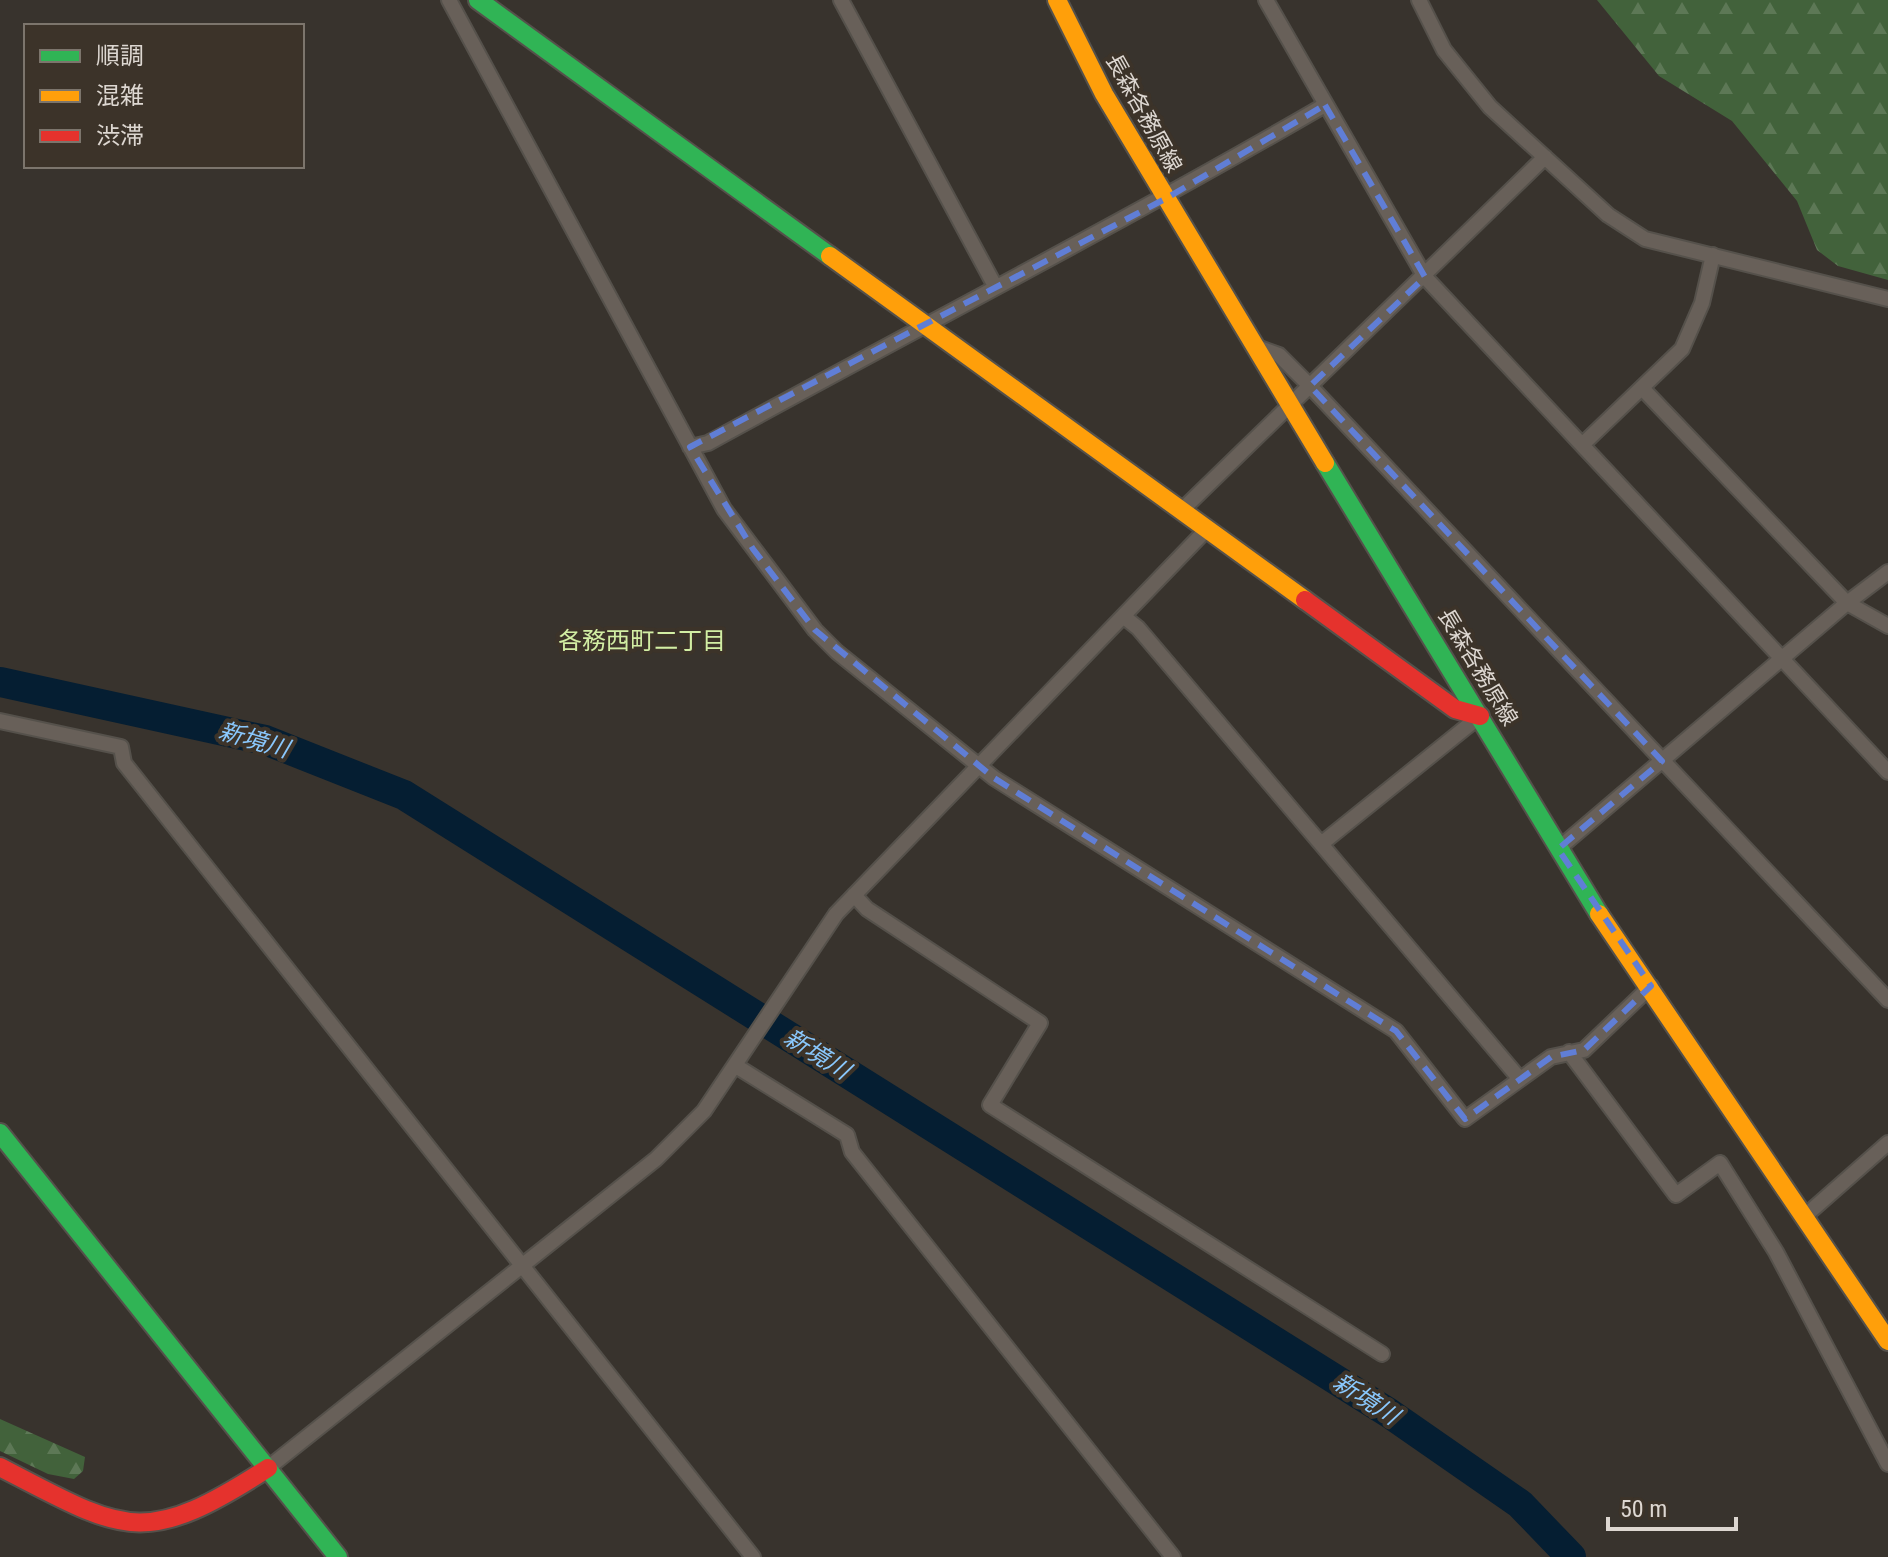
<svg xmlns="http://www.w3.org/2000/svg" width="1888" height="1557" viewBox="0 0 1888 1557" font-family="'Roboto Condensed','Noto Sans JP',sans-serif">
<defs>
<pattern id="forest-firs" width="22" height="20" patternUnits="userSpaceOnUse" patternTransform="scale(2)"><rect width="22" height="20" fill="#42623b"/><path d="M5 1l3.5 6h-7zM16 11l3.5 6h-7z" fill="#5d7856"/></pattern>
</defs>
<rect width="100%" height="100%" fill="#38332d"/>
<path fill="url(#forest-firs)" d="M 1597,0 L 1888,0 L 1888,280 L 1838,266 L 1817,250 L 1797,201 L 1732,121 L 1659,76 Z
M 0,1419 L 85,1457 L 83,1471 L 74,1479 L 48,1474 L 0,1451 Z"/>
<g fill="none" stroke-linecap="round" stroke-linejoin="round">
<path stroke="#051e32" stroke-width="30" d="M 0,682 L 265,740 L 404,795 L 1389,1413 L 1520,1504 L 1571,1557"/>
<defs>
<path id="street" d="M 449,0 L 724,509 L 815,630 L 837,652 L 994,778 L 1396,1031 L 1465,1119 L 1551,1057 L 1584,1050 L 1651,986
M 841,0 L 995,286
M 1266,0 L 1425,277 L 1582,445 L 1682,349 L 1702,303 L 1713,255
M 1419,0 L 1444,50 L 1490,107 L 1608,215 L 1645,239 L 1888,299
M 1257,347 L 1279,355 L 1310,386 L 1888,1000
M 1582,445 L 1888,772
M 690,447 L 708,443 C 914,330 1122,223 1325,105
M 1182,510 L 1545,157
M 1888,572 L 1847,603 L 1888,626
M 1123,616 L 1138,628 L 1321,844 L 1480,716
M 0,721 L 121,747 L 124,763 L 753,1557
M 1321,844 L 1519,1078
M 1558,849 L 1847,603 L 1642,388
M 854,895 L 867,909 L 1040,1023 L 990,1105 L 1382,1354
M 1569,1052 L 1676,1195 L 1720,1163 L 1776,1252 L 1888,1464
M 736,1066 L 847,1135 L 852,1152 L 1173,1557
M 1805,1216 L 1888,1143
M 268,1468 L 656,1159 L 704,1111 L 836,914 L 1207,529"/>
<path id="fast" d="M 478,0 L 830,256
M 1325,463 L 1599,914
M 0,1133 L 338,1557"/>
<path id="slow" d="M 1057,0 L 1104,94 L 1325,463
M 830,256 L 1305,600
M 1599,914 L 1888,1341"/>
<path id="jam" d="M 1305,600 L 1455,709 L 1480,716
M 0,1467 C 125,1532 143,1549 268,1468"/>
</defs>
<use href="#street" stroke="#55514b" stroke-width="18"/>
<use href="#fast" stroke="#55514b" stroke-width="22"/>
<use href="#slow" stroke="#55514b" stroke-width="22"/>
<use href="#jam" stroke="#55514b" stroke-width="22"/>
<use href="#street" stroke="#686059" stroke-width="14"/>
<use href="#fast" stroke="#30b455" stroke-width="18"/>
<use href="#slow" stroke="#ff9f0a" stroke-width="18"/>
<use href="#jam" stroke="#e5322d" stroke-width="18"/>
</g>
<path fill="none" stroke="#607ed6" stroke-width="6" stroke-dasharray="16 10" stroke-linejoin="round" d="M 1325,105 L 1425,277 L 1310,386 L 1662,761 L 1558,849 L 1651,986 L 1584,1050 L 1551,1057 L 1465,1119 L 1396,1031 L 994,778 L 815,630 L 753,549 L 690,447 L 1165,199 Z"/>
<g text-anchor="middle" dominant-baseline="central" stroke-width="8" stroke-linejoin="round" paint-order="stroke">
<g font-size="22" fill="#ddd7d1" stroke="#3c3329">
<text transform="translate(1144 113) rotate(61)">長森各務原線</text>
<text transform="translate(1478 667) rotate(59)">長森各務原線</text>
</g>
<g font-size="24" fill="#d2eea4" stroke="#3c3329">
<text x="642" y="641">各務西町二丁目</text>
</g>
<g font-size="24" font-style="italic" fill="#8ac8fd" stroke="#3c3329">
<text transform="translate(254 740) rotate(16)">新境川</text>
<text transform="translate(817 1054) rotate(32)">新境川</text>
<text transform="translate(1366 1399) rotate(33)">新境川</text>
</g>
</g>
<rect x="24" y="24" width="280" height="144" fill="#3c3329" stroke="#7c756c" stroke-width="2"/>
<rect x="40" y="50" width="40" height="12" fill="#30b455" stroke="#7c756c" stroke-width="2"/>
<text x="96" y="64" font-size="24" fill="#ddd7d1">順調</text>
<rect x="40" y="90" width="40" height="12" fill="#ff9f0a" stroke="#7c756c" stroke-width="2"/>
<text x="96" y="104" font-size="24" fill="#ddd7d1">混雑</text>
<rect x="40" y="130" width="40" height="12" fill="#e5322d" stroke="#7c756c" stroke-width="2"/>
<text x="96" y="144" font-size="24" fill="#ddd7d1">渋滞</text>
<path d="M1608 1517v12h128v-12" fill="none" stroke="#ddd7d1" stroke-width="4"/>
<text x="1620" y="1517" font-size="24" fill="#ddd7d1" stroke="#3c3329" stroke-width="6" paint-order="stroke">50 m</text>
</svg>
